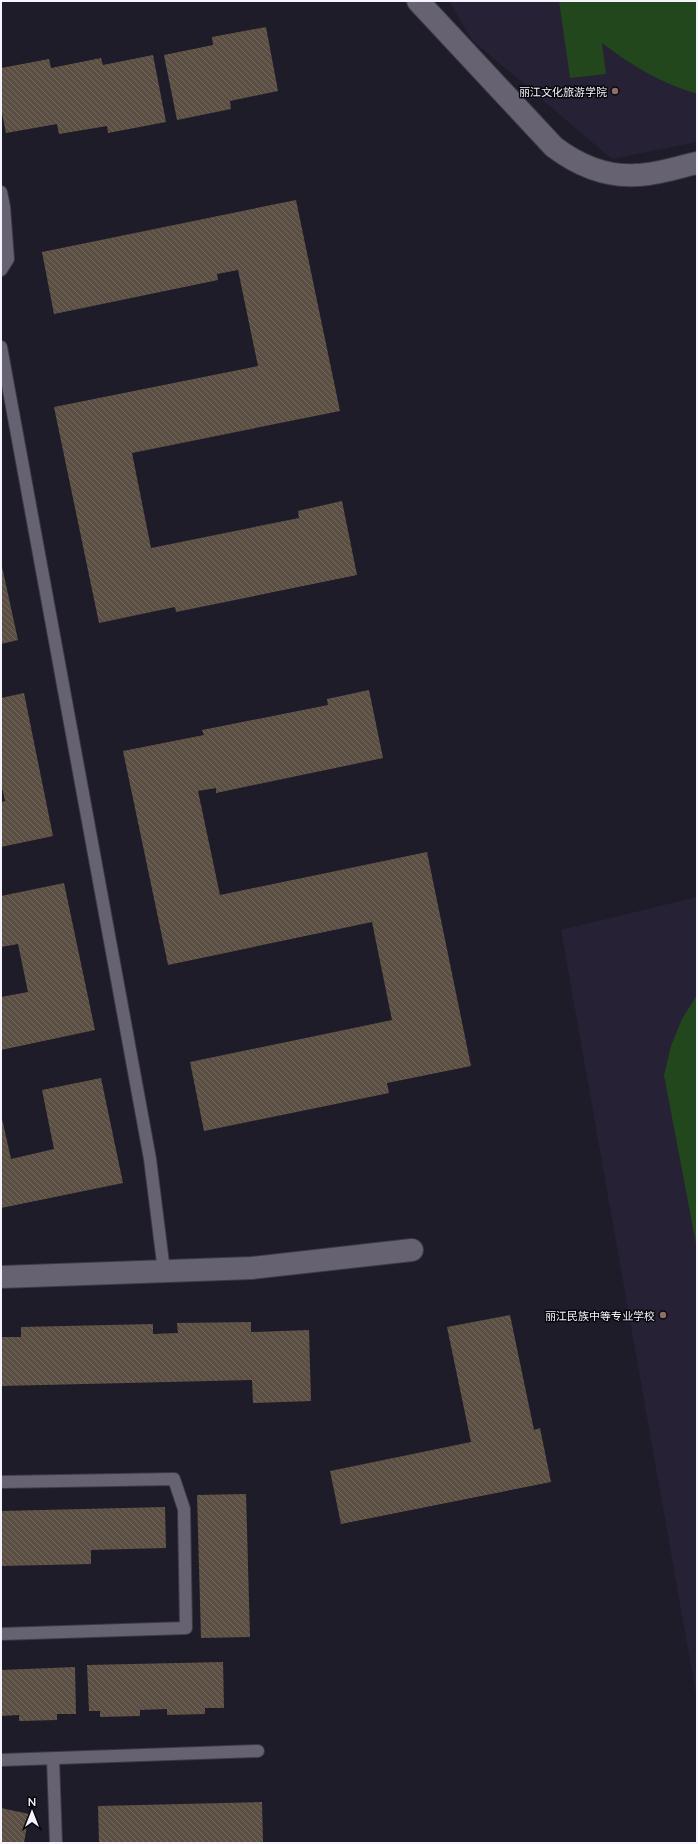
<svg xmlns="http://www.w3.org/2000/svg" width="698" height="1844" viewBox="0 0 698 1844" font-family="Lato,'Noto Sans SC',sans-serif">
<defs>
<pattern id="building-back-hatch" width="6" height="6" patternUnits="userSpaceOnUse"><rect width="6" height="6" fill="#5b4e43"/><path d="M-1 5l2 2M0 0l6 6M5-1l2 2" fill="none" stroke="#73685f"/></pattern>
</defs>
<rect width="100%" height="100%" fill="#1f1c29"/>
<path fill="#262134" d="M 449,1 L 697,1 L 697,142 L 612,159 L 472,40 Z
M 697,897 L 697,1700 L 561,930 Z"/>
<path fill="#22471d" d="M 559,1 L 697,1 L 697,94 C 661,83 632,66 602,43 L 606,74 L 570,78 Z
M 697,995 L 697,1249 L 664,1075 L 671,1046 L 682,1019 Z"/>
<path fill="url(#building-back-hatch)" d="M 266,27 L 278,91 L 230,101 L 231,109 L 177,120 L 164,55 L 213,45 L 212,37 Z
M 153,55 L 166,122 L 108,133 L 107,126 L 59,134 L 57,124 L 6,133 L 1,108 L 1,68 L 49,59 L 51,68 L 101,58 L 103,65 Z
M 296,200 L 340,411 L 132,453 L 151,548 L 299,518 L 298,511 L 342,501 L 357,575 L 176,612 L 175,607 L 99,623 L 54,407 L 258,366 L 238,270 L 217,274 L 218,280 L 54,314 L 42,252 Z
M 1,562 L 18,640 L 1,644 Z
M 369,690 L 383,758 L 216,793 L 216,788 L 198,791 L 220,895 L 427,852 L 471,1066 L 387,1083 L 389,1093 L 204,1131 L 190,1062 L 392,1020 L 372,922 L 168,965 L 123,751 L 204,735 L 202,730 L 328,705 L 327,699 Z
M 24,693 L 53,836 L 1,847 L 1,802 L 5,801 L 1,783 L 1,698 Z
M 64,883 L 95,1030 L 1,1050 L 1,997 L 28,992 L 18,944 L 1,947 L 1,896 Z
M 101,1078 L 123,1183 L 1,1208 L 1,1114 L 11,1159 L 54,1149 L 42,1090 Z
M 510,1315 L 534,1430 L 540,1428 L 551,1482 L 341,1524 L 330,1471 L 471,1442 L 447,1327 Z
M 251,1322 L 251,1332 L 309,1330 L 311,1401 L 253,1403 L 252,1380 L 1,1386 L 1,1337 L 21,1337 L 21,1327 L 153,1324 L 153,1334 L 178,1333 L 177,1323 Z
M 246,1494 L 250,1637 L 201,1638 L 197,1495 Z
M 165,1507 L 166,1548 L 91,1550 L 91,1564 L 1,1566 L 1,1511 Z
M 223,1662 L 224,1708 L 205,1708 L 205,1714 L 167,1715 L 167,1709 L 140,1710 L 140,1716 L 100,1717 L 100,1711 L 89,1711 L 87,1665 Z
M 75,1667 L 76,1714 L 57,1714 L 57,1720 L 19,1721 L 19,1715 L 1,1716 L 1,1670 Z
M 262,1802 L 263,1843 L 99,1843 L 98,1806 Z
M 1,1808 L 29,1814 L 24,1843 L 1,1843 Z"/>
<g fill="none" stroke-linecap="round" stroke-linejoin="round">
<defs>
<path id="lane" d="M 1,192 L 4,207 L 8,259 L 1,270
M 1,347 L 150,1159 L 164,1271
M 1,1482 L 174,1479 L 184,1509 L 186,1628 L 1,1634
M 53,1759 L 56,1843
M 1,1760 L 258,1751"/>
<path id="street" d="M 418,1 L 554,147 C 578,165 605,177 636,175 C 655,175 678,167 697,163
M 1,1277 L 252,1268 L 412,1250"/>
</defs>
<use href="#lane" stroke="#3d3a45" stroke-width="14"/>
<use href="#street" stroke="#3d3a45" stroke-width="24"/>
<use href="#lane" stroke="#666272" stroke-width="12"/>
<use href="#street" stroke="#666272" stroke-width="22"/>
</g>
<g fill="#8d6e63" stroke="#08070d" stroke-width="1.5">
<circle cx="615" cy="91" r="4"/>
<circle cx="663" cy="1315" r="4"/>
</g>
<g text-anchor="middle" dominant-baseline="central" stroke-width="3" stroke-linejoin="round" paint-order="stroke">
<g font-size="11" fill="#f5f3fd" stroke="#08070d" text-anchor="end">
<text x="607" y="91">丽江文化旅游学院</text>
<text x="655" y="1315">丽江民族中等专业学校</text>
</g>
</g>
<rect width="698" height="1844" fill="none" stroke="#f5f3fd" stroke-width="4"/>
<g transform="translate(32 1812)" stroke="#08070d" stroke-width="3" paint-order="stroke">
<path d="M0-3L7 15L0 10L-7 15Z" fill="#f5f3fd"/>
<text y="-6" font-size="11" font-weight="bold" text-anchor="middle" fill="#f5f3fd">N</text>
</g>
</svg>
